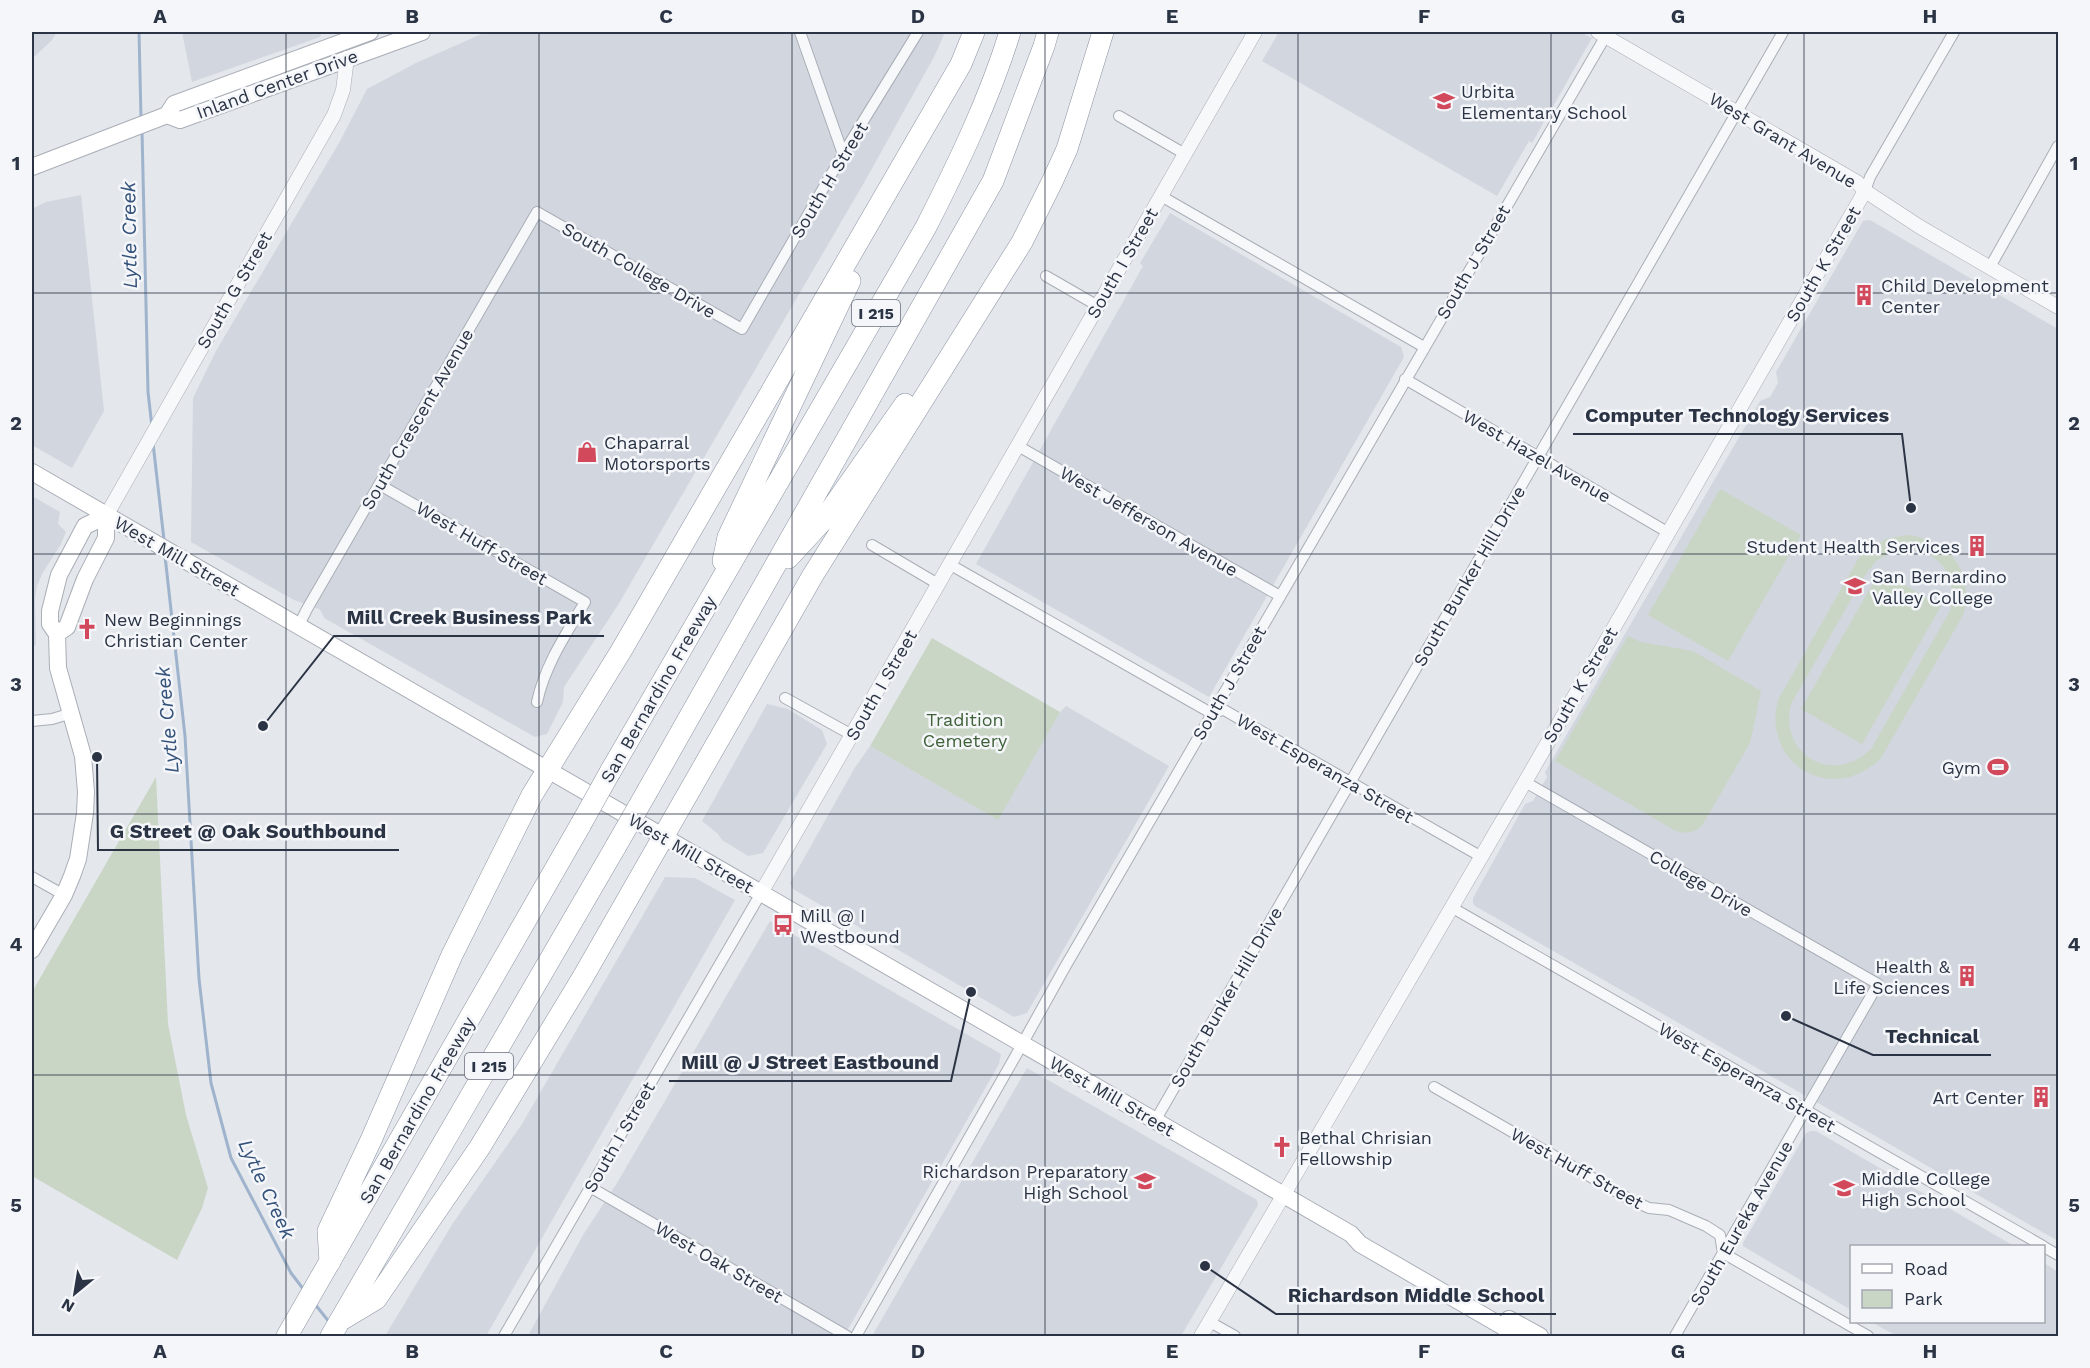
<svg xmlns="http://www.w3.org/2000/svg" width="2090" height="1368" viewBox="0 0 2090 1368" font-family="'Work Sans',sans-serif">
<rect width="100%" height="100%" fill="#e4e7ec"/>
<path fill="#d2d6de" d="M 32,32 L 57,32 L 52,40 L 32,59 Z
M 182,32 L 322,32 L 320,37 L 192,82 Z
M 486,32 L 945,32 L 935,55 L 865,181 L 618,605 L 564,687 L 563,702 L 547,734 L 535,737 L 324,618 L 321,611 L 319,609 L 294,600 L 191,542 L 193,398 L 216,351 L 339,143 L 367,89 L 416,63 Z
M 1279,32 L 1580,32 L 1592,38 L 1532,143 L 1529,141 L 1497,196 L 1262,61 Z
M 81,195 L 104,411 L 72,468 L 32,445 L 32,209 L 46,202 Z
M 1170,213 L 1401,347 L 1404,357 L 1209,697 L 976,564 L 1143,266 L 1140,263 Z
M 1870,220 L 2058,329 L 2058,1241 L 1475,906 L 1473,903 L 1473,898 L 1525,804 L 1533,801 L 1547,777 L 1545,772 L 1760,401 L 1770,397 L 1778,383 L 1776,372 L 1863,221 Z
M 32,496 L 60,512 L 58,524 L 66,532 L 61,544 L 42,574 L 37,586 L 35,599 L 36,646 L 32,644 Z
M 767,704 L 788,709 L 822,730 L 827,744 L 763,853 L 748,856 L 722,840 L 718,834 L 702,821 Z
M 1066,706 L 1169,766 L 1027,1013 L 1014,1017 L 793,889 L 790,883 L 854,769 L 870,746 L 997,819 L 1060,712 Z
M 665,877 L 695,878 L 735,900 L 486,1336 L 385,1336 L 453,1223 L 522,1124 Z
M 770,921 L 1001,1054 L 999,1064 L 844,1336 L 528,1336 L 583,1235 L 617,1183 Z
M 1027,1068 L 1257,1200 L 1258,1205 L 1181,1336 L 872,1336 Z
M 1810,1131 L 1816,1131 L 2014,1246 L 1852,1246 L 1851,1310 L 1743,1246 L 1743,1243 L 1806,1133 Z
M 2044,1263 L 2058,1272 L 2058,1336 L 1897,1336 L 1871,1322 L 2044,1322 Z"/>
<path fill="#c9d6c5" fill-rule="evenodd" d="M 1720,489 L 1801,535 L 1728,661 L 1648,615 Z
M 1907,535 C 1950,539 1975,573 1963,615 L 1881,758 C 1834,806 1761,765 1778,700 L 1862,552 L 1864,552 L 1886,539 ZM 1898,550 C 1936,546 1960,574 1950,611 L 1871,749 C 1834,786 1778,755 1791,704 L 1867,572 L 1877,560 Z
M 1880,571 L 1941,606 L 1862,744 L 1801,709 Z
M 1628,636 L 1641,642 L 1693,651 L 1761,691 L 1750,743 L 1703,824 C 1695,833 1688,834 1676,831 L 1555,761 Z
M 932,638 L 1060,712 L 998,820 L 870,746 Z
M 156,777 L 168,1024 L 186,1115 L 208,1188 L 202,1208 L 177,1260 L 32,1176 L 32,992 Z"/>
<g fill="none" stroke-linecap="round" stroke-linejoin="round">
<path stroke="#9fb4cc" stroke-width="3" d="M 139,32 L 141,118
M 142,131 L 148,392 L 152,427
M 153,443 L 164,540
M 165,556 L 185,736 L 199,979 L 211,1083 L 231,1158 L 291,1273 L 304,1290
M 314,1303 L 330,1323"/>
<defs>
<path id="minor" d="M 800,32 L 843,154
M 1119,116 L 1185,154
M 1865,191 L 1870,177 L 1954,32
M 1161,196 L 1424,347
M 1990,267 L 2058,146
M 1046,276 L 1098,306
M 1405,379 L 1669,533
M 1018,446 L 1280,596
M 380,485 L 585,602 C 566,634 545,665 537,702
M 872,545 L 938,584
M 949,564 L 1211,713 L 1224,710 L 1480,856
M 298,627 L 307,609 L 537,212 L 742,329 L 843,154 L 918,32
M 785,698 L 852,735
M 32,721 L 52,719 L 72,713
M 1525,782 L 1878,984 L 1675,1336
M 32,877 L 64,895
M 1451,907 L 2043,1246
M 1434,1087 L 1631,1200 L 1649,1208 L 1669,1210 L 1706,1226 L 1720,1235 L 1723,1253 L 1868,1336
M 1155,1121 L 1783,32
M 590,1187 L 847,1336
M 2044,1247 L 2058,1255
M 1210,1322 L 1235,1336
M 504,1336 L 761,893
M 856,1336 L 1015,1057 L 1065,967 L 1608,32"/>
<path id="tertiary" d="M 1598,32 L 1857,182 L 1865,191 L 1920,227 L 2058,307
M 106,516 L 334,115 L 343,90 L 347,58
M 761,893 L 1255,32
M 1201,1336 L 1525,782 L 1865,191"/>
<path id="secondary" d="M 167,115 L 180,120 L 422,32
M 32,167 L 167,115 L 174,104 L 370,32
M 32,472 L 1225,1161 L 1351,1234 L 1360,1244 L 1519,1336
M 57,634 L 67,627 L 85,579 L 106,538 L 106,516
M 32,950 L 64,895 L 72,876 L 78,859 L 85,813 L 86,792 L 83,756 L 58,668 L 57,634 L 50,624 L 50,611 L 59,575 L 85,526 L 106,516
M 1509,1319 L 1540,1336"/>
<path id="motorway" d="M 788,558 L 825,518 L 905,404
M 723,561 L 728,537 L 850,281
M 610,772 L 926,227 C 958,164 989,100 1010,32
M 648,790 L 993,181 L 1044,46 L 1048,32
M 330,1262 L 328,1231 L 371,1140 L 452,955 L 532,795 L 621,651 L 961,64 L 974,32
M 341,1320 L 376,1299 L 480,1147 L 583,977 L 813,575 L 1022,242 L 1052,182 L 1067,149 L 1103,32
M 287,1336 L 581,824
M 331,1336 L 616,846"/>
</defs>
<use href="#minor" stroke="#a9aeb7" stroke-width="12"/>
<use href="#tertiary" stroke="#a9aeb7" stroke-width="15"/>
<use href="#secondary" stroke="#a9aeb7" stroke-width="18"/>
<use href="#motorway" stroke="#8b94a3" stroke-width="22"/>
<use href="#minor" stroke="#f7f8fa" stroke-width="10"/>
<use href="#tertiary" stroke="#f7f8fa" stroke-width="14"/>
<use href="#secondary" stroke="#fff" stroke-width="16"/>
<use href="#motorway" stroke="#fff" stroke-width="21"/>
<defs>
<path id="motorway-bridge" d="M 581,824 L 610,772
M 616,846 L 648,790"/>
</defs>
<use href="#motorway-bridge" stroke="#8b94a3" stroke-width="22" stroke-linecap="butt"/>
<use href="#motorway-bridge" stroke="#fff" stroke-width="21"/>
</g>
<path fill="none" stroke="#2b3445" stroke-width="1.5" stroke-opacity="0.55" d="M 286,32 L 286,1336M 539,32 L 539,1336M 792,32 L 792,1336M 1045,32 L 1045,1336M 1298,32 L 1298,1336M 1551,32 L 1551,1336M 1804,32 L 1804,1336M 32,293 L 2058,293M 32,554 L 2058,554M 32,814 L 2058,814M 32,1075 L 2058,1075"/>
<defs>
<symbol id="school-bare" viewBox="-9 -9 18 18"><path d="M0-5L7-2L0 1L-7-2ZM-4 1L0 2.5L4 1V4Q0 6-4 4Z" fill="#d1495b" stroke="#f4f6f9" stroke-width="2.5" paint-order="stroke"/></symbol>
<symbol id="building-bare" viewBox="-9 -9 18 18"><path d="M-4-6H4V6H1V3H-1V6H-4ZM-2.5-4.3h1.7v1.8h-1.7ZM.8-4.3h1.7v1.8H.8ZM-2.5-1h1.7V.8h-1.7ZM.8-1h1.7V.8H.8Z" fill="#d1495b" stroke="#f4f6f9" stroke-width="2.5" paint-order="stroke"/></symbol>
<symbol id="shop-bare" viewBox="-9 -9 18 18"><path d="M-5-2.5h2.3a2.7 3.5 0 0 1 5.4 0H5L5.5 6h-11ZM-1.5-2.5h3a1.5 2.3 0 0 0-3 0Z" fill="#d1495b" stroke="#f4f6f9" stroke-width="2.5" paint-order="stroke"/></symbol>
<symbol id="university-bare" viewBox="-9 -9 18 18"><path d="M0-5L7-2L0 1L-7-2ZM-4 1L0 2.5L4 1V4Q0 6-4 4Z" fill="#d1495b" stroke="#f4f6f9" stroke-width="2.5" paint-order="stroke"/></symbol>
<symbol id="church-bare" viewBox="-9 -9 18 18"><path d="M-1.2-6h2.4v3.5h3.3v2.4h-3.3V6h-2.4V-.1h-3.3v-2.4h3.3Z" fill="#d1495b" stroke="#f4f6f9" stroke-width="2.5" paint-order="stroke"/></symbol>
<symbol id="stadium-bare" viewBox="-9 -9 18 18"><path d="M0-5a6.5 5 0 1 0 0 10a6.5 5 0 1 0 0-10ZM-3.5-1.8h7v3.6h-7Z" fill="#d1495b" stroke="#f4f6f9" stroke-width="2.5" paint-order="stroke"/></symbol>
<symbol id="bus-bare" viewBox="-9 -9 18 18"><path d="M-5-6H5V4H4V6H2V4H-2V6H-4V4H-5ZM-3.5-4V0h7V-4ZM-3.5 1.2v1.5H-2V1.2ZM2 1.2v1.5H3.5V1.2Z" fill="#d1495b" stroke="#f4f6f9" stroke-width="2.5" paint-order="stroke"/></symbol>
</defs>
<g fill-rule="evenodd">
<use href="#school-bare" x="1429" y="86" width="30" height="30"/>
<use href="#building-bare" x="1849" y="280" width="30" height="30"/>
<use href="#shop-bare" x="572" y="437" width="30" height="30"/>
<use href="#building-bare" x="1962" y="531" width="30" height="30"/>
<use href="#university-bare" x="1840" y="571" width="30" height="30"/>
<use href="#church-bare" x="72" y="614" width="30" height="30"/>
<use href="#stadium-bare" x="1983" y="752" width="30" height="30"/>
<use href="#bus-bare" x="768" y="910" width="30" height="30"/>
<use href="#building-bare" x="1952" y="961" width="30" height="30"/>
<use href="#building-bare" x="2026" y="1082" width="30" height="30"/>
<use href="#church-bare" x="1267" y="1132" width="30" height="30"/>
<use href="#school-bare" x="1130" y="1166" width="30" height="30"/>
<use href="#school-bare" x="1829" y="1173" width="30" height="30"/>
</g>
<g text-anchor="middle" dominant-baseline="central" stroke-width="5" stroke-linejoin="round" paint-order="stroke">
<g fill="#f4f6f9" stroke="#676e7b" stroke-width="1.5">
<rect x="852" y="300" width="48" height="26" rx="4.5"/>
<rect x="465" y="1053" width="48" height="26" rx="4.5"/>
</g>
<g font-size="16" font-weight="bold" fill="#2b3445">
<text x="876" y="313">I 215</text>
<text x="489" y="1066">I 215</text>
</g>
<g font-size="18" fill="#2b3445" stroke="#f4f6f9">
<text transform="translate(277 84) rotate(-20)">Inland Center Drive</text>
<text transform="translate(1783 140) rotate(31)">West Grant Avenue</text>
<text transform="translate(829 180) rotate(-59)">South H Street</text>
<text transform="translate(1473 262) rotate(-60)">South J Street</text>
<text transform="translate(1122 263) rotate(-60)">South I Street</text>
<text transform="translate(1823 264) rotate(-60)">South K Street</text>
<text transform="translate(639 270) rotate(30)">South College Drive</text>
<text transform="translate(234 290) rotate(-60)">South G Street</text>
<text transform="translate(417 419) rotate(-60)">South Crescent Avenue</text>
<text transform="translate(1537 456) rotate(30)">West Hazel Avenue</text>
<text transform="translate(1149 521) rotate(30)">West Jefferson Avenue</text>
<text transform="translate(482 543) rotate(30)">West Huff Street</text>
<text transform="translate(177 556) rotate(30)">West Mill Street</text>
<text transform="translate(1469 576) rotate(-60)">South Bunker Hill Drive</text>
<text transform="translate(1229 683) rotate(-60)">South J Street</text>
<text transform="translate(881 685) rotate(-60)">South I Street</text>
<text transform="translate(1580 685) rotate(-60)">South K Street</text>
<text transform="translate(658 689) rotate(-60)">San Bernardino Freeway</text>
<text transform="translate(1325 768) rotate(30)">West Esperanza Street</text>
<text transform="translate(691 853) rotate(30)">West Mill Street</text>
<text transform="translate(1701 883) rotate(30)">College Drive</text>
<text transform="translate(1226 997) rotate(-60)">South Bunker Hill Drive</text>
<text transform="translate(1747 1077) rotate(30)">West Esperanza Street</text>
<text transform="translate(1112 1096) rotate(30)">West Mill Street</text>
<text transform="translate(417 1110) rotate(-60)">San Bernardino Freeway</text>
<text transform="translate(619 1137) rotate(-60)">South I Street</text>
<text transform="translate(1577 1168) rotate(29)">West Huff Street</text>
<text transform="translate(1741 1223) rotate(-60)">South Eureka Avenue</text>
<text transform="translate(719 1262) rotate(30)">West Oak Street</text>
</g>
<g font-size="18" fill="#2b3445" stroke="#f4f6f9" text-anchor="start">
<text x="1461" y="91">Urbita<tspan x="1461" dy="21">Elementary School</tspan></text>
<text x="1881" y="285">Child Development<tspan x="1881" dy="21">Center</tspan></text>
<text x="604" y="442">Chaparral<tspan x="604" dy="21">Motorsports</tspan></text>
<text x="1960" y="546" text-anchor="end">Student Health Services</text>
<text x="1872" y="576">San Bernardino<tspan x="1872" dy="21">Valley College</tspan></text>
<text x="104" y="619">New Beginnings<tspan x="104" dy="21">Christian Center</tspan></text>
<text x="1981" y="767" text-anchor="end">Gym</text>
<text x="800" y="915">Mill @ I<tspan x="800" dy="21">Westbound</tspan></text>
<text x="1950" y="966" text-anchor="end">Health &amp;<tspan x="1950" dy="21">Life Sciences</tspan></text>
<text x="2024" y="1097" text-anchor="end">Art Center</text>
<text x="1299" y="1137">Bethal Chrisian<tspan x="1299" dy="21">Fellowship</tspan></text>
<text x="1128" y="1171" text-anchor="end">Richardson Preparatory<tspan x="1128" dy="21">High School</tspan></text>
<text x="1861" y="1178">Middle College<tspan x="1861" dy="21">High School</tspan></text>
</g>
<g font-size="18" fill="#3f6138" stroke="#f4f6f9">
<text x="965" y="719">Tradition<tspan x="965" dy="21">Cemetery</tspan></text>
</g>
<g font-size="20" font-style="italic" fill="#34527a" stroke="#f4f6f9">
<text transform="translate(129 235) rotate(-91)">Lytle Creek</text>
<text transform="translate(167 720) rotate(-95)">Lytle Creek</text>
<text transform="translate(267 1189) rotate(65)">Lytle Creek</text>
</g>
</g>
<path fill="none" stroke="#2b3445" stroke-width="2" d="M1911 508L1902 434H1573M263 726L334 636H604M97 757L98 850H399M1786 1016L1873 1055H1991M971 992L951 1081H669M1205 1266L1276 1314H1556"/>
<g fill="#2b3445" stroke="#f4f6f9" stroke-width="2">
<circle cx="1911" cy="508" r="6"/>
<circle cx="263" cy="726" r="6"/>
<circle cx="97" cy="757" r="6"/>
<circle cx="1786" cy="1016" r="6"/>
<circle cx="971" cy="992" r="6"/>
<circle cx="1205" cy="1266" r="6"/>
</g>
<g font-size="20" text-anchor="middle" font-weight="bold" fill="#2b3445" stroke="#f4f6f9" stroke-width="5" stroke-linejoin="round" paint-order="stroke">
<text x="1737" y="422">Computer Technology Services</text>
<text x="469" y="624">Mill Creek Business Park</text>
<text x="248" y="838">G Street @ Oak Southbound</text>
<text x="1932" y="1043">Technical</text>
<text x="810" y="1069">Mill @ J Street Eastbound</text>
<text x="1416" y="1302">Richardson Middle School</text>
</g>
<rect width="2090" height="1368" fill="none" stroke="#f4f6f9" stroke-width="66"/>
<rect x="1850" y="1245" width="195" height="78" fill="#f4f6f9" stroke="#a4a8b1" stroke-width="1.5"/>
<rect x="1862" y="1264" width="30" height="9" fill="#ffffff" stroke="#a4a8b1" stroke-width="1.5"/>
<text x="1904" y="1275" font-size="18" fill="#2b3445">Road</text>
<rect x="1862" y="1290" width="30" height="18" fill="#c9d6c5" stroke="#a4a8b1" stroke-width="1.5"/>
<text x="1904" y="1305" font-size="18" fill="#2b3445">Park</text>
<g transform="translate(75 1293) rotate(210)" stroke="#f4f6f9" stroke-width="4.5" paint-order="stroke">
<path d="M0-4.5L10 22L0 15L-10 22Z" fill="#2b3445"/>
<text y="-9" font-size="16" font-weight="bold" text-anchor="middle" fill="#2b3445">N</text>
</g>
<rect x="33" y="33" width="2024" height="1302" fill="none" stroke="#2b3445" stroke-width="2"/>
<g font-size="20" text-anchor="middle" font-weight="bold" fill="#2b3445">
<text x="160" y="23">A</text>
<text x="412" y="23">B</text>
<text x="666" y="23">C</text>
<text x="918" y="23">D</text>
<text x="1172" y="23">E</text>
<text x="1424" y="23">F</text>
<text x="1678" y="23">G</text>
<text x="1930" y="23">H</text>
<text x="16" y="170">1</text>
<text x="2074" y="170">1</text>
<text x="16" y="430">2</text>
<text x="2074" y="430">2</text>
<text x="16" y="691">3</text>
<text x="2074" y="691">3</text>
<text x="16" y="951">4</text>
<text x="2074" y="951">4</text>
<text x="16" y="1212">5</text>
<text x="2074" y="1212">5</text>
<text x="160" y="1358">A</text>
<text x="412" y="1358">B</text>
<text x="666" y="1358">C</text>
<text x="918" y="1358">D</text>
<text x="1172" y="1358">E</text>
<text x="1424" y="1358">F</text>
<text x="1678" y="1358">G</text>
<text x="1930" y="1358">H</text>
</g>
</svg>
